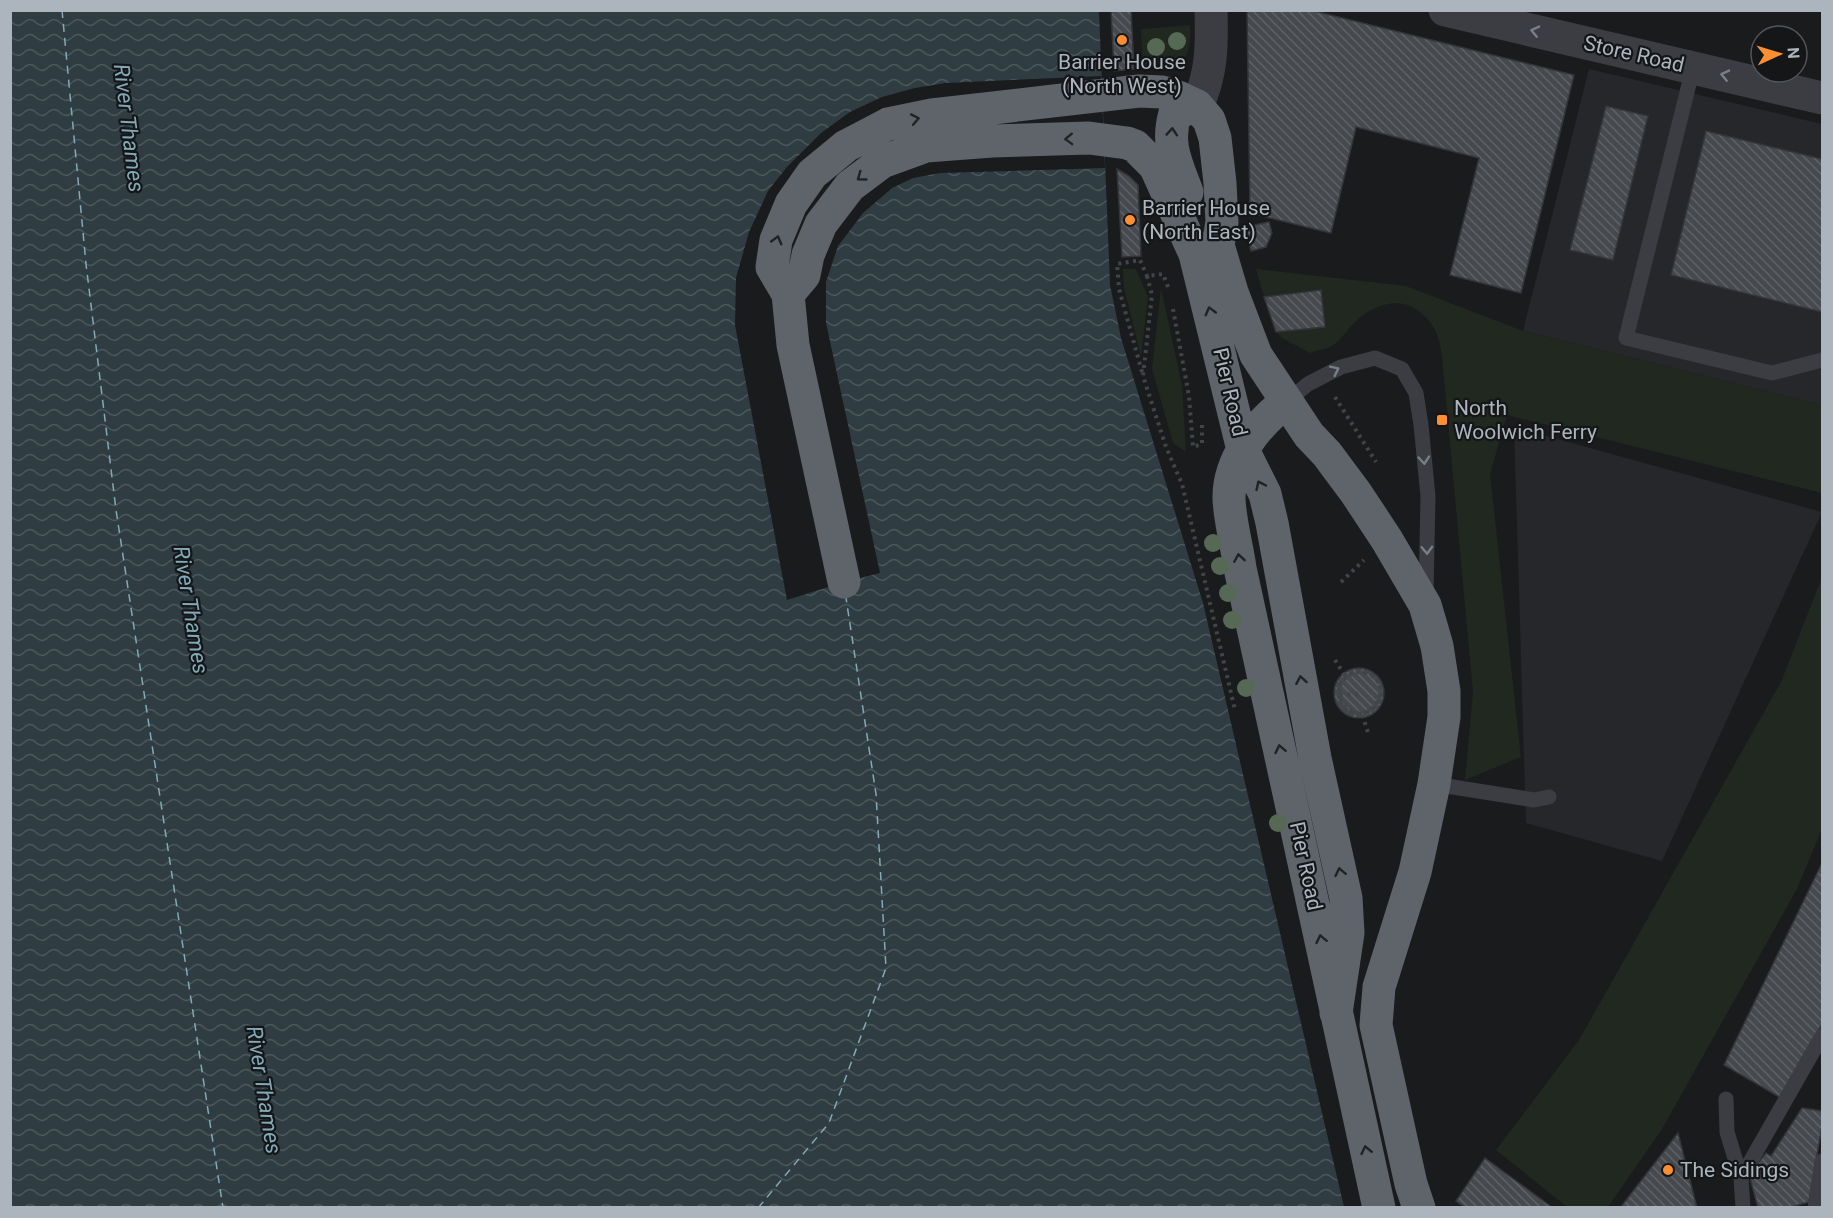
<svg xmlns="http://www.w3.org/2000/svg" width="1833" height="1218" viewBox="0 0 1833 1218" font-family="Roboto,sans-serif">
<defs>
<pattern id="water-waves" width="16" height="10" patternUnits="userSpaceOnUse" patternTransform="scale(1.5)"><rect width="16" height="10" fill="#2f3d42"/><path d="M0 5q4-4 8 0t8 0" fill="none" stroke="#4a575b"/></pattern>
<pattern id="building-back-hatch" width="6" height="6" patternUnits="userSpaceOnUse" patternTransform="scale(1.5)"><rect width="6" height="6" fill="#46494d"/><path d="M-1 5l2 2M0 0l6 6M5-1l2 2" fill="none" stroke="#5e6165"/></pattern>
</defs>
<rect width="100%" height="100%" fill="#1a1b1d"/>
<path fill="#26272a" d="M 1589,69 L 1822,124 L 1822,405 L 1523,331 Z
M 1514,427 L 1822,512 L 1662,861 L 1526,823 Z"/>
<path fill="#20281f" d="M 1190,25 C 1192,68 1180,64 1143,65 L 1141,29 Z
M 1123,269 L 1136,269 L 1148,297 L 1141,357 L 1124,288 Z
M 1256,269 L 1406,286 L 1523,331 L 1822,405 L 1822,493 L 1507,415 L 1490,474 L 1521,757 L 1465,780 L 1473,692 L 1442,357 C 1439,335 1435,323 1417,310 C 1399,296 1373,306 1358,319 C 1350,326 1344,336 1336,343 C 1330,349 1318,350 1310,353 L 1282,338 L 1276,332 L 1324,327 L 1321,290 L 1264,297 Z
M 1161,288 L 1182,385 L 1186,452 L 1173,443 L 1152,369 Z
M 1822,577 L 1822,829 L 1797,889 L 1662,1129 L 1608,1207 L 1567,1207 L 1496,1150 L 1579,1040 L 1781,682 Z"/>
<path fill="url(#water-waves)" d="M 10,11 L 1099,11 L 1110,285 L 1121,338 L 1203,603 L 1344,1207 L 11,1207 Z"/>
<path fill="#1a1b1d" d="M 1101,76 L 1105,168 L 940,173 L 913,178 L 892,188 L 863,213 L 838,246 L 826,282 L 826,323 L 880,573 L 844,582 L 787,600 L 735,325 L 736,278 L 749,232 L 768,191 L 787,167 L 821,133 L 850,112 L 882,97 L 915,88 L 946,83 Z"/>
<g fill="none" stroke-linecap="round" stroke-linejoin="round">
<path stroke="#82aab9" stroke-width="1.5" stroke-dasharray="8 6" stroke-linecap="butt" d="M 62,10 L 86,264 L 116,510 L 223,1208
M 758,1208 L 829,1123 L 886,968 L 876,794 L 846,598"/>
</g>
<path fill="url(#building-back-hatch)" stroke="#343539" stroke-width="1.5" d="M 1111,10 L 1131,10 L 1134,69 L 1114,71 Z
M 1247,10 L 1310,10 L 1574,75 L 1521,293 L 1450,275 L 1479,158 L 1356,127 L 1331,233 L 1250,213 Z
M 1606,106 L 1648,116 L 1613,260 L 1570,250 Z
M 1706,131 L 1822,159 L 1822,312 L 1671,275 Z
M 1117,169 L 1129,176 L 1138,185 L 1141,256 L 1122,257 Z
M 1269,222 L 1272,233 L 1266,247 L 1251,251 L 1245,227 Z
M 1321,290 L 1325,327 L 1276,332 L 1264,297 Z
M1334 693a25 25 0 1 1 50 0a25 25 0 1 1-50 0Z
M 1822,863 L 1822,1024 L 1781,1098 L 1724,1065 Z
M 1802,1108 L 1822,1111 L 1822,1126 L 1809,1202 L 1788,1208 L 1758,1208 L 1749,1174 L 1766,1153 L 1771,1156 Z
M 1678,1133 L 1697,1208 L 1620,1208 Z
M 1485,1158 L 1553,1208 L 1466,1208 L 1456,1201 Z"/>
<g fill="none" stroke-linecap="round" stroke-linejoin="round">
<path stroke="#414549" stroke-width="4" stroke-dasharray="3 4.5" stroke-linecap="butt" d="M 1168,287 L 1163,274 L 1147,276 L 1152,295 L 1143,376 L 1166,447 L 1182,484 L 1235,710
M 1173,309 L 1189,396 L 1193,447 L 1202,444 L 1202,425
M 1142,372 L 1119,289 L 1117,264 L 1140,260 L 1147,276
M 1335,397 L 1376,462
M 1341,582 L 1364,560
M 1335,660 L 1345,676
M 1340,695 L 1358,694
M 1340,701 C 1355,738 1404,689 1367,673 C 1351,666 1336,680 1339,697 C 1344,726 1387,714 1380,687 C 1373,664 1347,669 1339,687 C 1340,703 1345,713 1362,713 L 1369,736"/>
<path stroke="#3b3d42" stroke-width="15" d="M 1693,68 L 1626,338 L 1772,373 L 1822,360
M 1286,402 L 1308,384 L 1341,367 L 1375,358 L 1402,369 L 1416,393 L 1421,425 L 1428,496 L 1426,595
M 1434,784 L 1534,800 L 1549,797
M 1726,1099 L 1727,1132 L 1741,1178 L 1743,1208
M 1741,1178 L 1822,1036
M 1815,1208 L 1822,1161"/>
<path stroke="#3b3d42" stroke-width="33" d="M 1445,10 L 1822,98
M 1197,106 C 1212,74 1212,45 1211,10"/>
<path stroke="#5e646a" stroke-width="33" d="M 1187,192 C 1176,162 1166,145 1175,113 L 1197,106
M 788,294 L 804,275 L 808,255 L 821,224 L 850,186 L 882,162 L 926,146 L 992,141 L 1089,138 L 1127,143 L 1135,146 L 1155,166 L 1195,254 L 1243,450 L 1265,494 L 1272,523 L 1315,758 L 1346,898 L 1348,933 L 1336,1013
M 1286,402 C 1257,424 1228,460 1229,499 C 1230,522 1237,546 1240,568 L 1379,1208
M 844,582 L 793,345 L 788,294 L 772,267 L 776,240 L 791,204 L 812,174 L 846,146 L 888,124 L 932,115 L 1139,91 L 1162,92 L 1178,97 L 1197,106 L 1209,120 L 1215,138 L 1220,183 L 1222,222 L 1218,245 L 1232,292 L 1256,355 L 1309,435 L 1327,454 L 1356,493 L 1387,540 L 1425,605 L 1437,646 L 1444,691 L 1444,717 L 1434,784 L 1415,872 L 1379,987 L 1376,1025 L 1411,1184 L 1419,1208"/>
</g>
<g fill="#566955">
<circle cx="1177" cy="41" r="9"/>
<circle cx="1156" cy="47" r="9"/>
<circle cx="1213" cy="543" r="9"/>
<circle cx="1220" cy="566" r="9"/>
<circle cx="1228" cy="593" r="9"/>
<circle cx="1232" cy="620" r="9"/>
<circle cx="1246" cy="688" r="9"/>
<circle cx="1278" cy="823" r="9"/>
</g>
<defs><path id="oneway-chevron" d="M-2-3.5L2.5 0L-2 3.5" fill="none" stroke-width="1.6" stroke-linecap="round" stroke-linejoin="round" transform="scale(1.5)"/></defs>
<g stroke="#797f86">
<use href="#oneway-chevron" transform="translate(1535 31) rotate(-167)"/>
<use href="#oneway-chevron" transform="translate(1725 75) rotate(-167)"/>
<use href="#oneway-chevron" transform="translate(1335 370) rotate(-26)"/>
<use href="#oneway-chevron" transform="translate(1424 460) rotate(85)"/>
<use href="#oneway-chevron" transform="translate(1427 550) rotate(88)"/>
</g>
<g stroke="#202224">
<use href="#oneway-chevron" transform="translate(915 119) rotate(-11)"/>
<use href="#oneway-chevron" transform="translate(1172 132) rotate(-86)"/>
<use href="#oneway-chevron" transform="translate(1069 139) rotate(178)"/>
<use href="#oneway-chevron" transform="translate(861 177) rotate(144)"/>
<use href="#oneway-chevron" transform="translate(777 240) rotate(-75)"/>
<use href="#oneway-chevron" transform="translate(1210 311) rotate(-105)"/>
<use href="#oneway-chevron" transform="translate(1260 485) rotate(-115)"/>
<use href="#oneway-chevron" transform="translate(1239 558) rotate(-99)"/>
<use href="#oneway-chevron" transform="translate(1301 680) rotate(-100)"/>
<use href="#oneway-chevron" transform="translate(1280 749) rotate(-102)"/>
<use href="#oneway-chevron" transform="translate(1340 872) rotate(-102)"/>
<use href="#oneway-chevron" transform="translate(1321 939) rotate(-102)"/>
<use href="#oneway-chevron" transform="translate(1366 1150) rotate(-102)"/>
</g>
<g fill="#fd8f32" stroke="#151618" stroke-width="2">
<circle cx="1122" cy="40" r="6"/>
<circle cx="1130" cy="220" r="6"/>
<rect x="1436" y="414" width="12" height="12" rx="3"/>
<circle cx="1668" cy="1170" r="6"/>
</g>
<g text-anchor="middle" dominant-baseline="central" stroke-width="4.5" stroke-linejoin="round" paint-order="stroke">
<g font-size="21" fill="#acb5bd" stroke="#151618">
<text transform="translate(1634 54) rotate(13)">Store Road</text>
<text transform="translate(1230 392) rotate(77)">Pier Road</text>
<text transform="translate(1306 866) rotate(78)">Pier Road</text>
</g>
<g font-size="21" fill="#acb5bd" stroke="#151618" text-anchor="start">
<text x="1122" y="62" text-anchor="middle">Barrier House<tspan x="1122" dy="24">(North West)</tspan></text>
<text x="1142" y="208">Barrier House<tspan x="1142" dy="24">(North East)</tspan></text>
<text x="1454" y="408">North<tspan x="1454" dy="24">Woolwich Ferry</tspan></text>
<text x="1680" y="1170">The Sidings</text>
</g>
<g font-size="22" font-style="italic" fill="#82aab9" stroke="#151618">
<text transform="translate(129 128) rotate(83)">River Thames</text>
<text transform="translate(191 610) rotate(81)">River Thames</text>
<text transform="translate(264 1090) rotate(81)">River Thames</text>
</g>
</g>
<rect width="1833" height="1218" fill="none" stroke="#acb5bd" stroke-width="24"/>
<g transform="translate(1779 54) rotate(86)"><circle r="28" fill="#151618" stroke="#51565a" stroke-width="1.5"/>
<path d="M0-4.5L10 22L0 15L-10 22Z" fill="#fd8f32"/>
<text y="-9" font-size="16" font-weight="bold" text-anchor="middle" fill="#acb5bd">N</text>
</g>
</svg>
